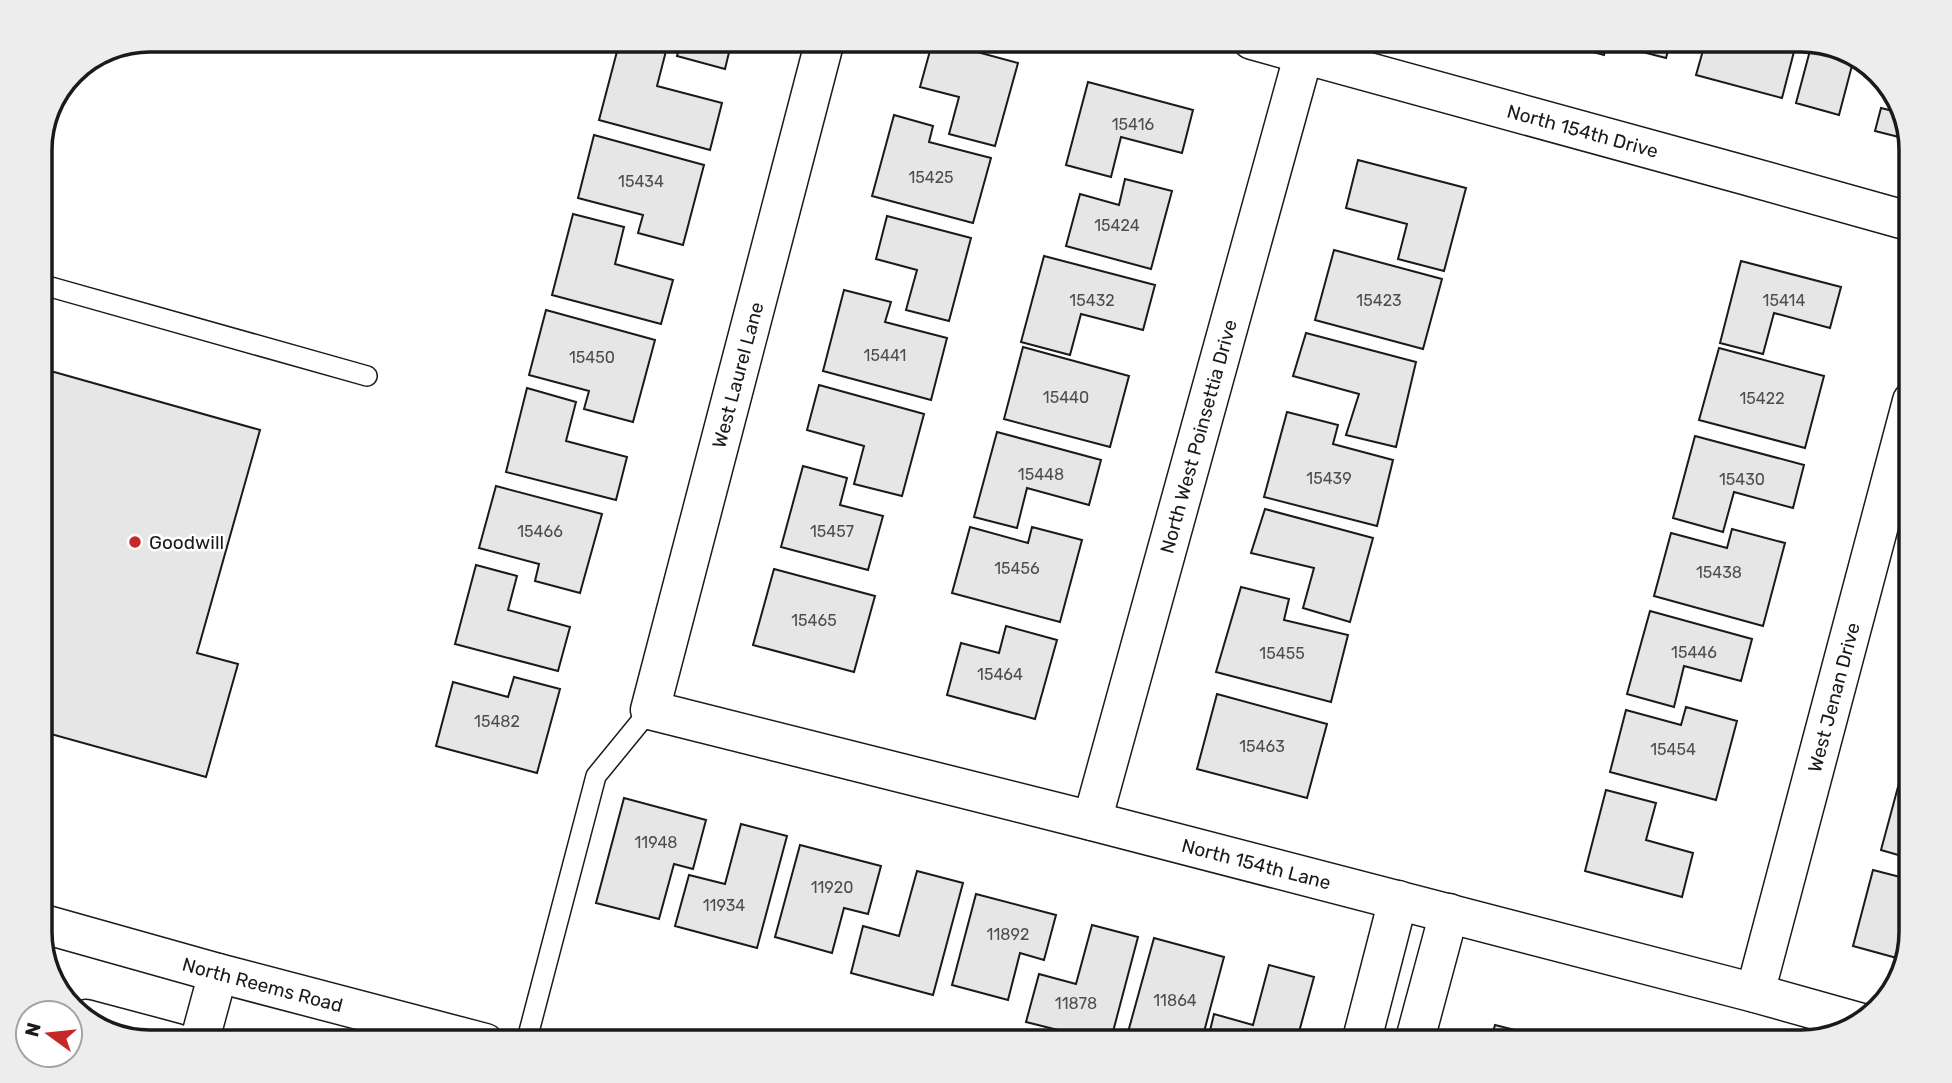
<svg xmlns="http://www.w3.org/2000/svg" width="1952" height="1083" viewBox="0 0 1952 1083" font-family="Rubik,sans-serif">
<rect width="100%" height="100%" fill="#fff"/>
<path fill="#e6e6e6" stroke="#1a1a1a" stroke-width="2" d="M 620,40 L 626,40 L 666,51 L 657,86 L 722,103 L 710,150 L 599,120 Z
M 681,40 L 732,40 L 725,69 L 677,56 Z
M 933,40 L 1018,63 L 995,146 L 949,134 L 959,97 L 920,87 Z
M 1549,40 L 1608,40 L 1604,55 Z
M 1624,40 L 1671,40 L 1666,58 L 1623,47 Z
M 1706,40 L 1797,40 L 1782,98 L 1696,75 Z
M 1812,43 L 1855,54 L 1839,115 L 1796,103 Z
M 1088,82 L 1193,110 L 1182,153 L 1121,137 L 1111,177 L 1066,165 Z
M 1899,103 L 1911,140 L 1875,131 L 1881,108 L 1897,112 Z
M 894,115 L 933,126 L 929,142 L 991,158 L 973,223 L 872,196 Z
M 594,135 L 704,165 L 683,245 L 638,233 L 643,215 L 578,198 Z
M 1358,160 L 1466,188 L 1444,271 L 1398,259 L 1407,224 L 1346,208 Z
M 1125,179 L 1172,191 L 1151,269 L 1066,246 L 1080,194 L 1119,205 Z
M 573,214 L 624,227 L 615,264 L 673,280 L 661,324 L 552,295 Z
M 887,216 L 971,238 L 949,321 L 906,310 L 917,270 L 876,259 Z
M 1334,250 L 1442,279 L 1423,349 L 1315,320 Z
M 1044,256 L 1155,285 L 1143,330 L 1081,314 L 1070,355 L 1021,342 Z
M 1741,261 L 1841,287 L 1830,328 L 1774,313 L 1763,354 L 1720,343 Z
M 844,290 L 891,302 L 885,322 L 947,338 L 931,400 L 823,371 Z
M 546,310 L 655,340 L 633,422 L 584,409 L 589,391 L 529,375 Z
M 1306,333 L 1416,362 L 1396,447 L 1346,435 L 1359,394 L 1293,376 Z
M 1023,347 L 1129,376 L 1110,447 L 1004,419 Z
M 1719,348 L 1824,376 L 1805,448 L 1699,420 Z
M 40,368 L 260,430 L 197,653 L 238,664 L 206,777 L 40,731 Z
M 819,385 L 924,414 L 902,496 L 854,484 L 864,446 L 807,430 Z
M 527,388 L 576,402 L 566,441 L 627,457 L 616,500 L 506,472 Z
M 1287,412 L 1338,425 L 1333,444 L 1393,460 L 1377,526 L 1264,497 Z
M 997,432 L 1101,460 L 1089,505 L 1027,488 L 1017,528 L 974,517 Z
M 1695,436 L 1804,465 L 1793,508 L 1734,492 L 1723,532 L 1673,518 Z
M 803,466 L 847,478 L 840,505 L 883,516 L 868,570 L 781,547 Z
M 496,486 L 602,514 L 580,593 L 535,581 L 539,564 L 479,548 Z
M 1265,509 L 1373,538 L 1350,622 L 1303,608 L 1314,568 L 1251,553 Z
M 970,527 L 1028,543 L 1032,527 L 1082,540 L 1060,622 L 952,593 Z
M 1732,529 L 1785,543 L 1763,626 L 1654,596 L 1671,533 L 1727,548 Z
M 476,565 L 517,576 L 508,610 L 570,627 L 558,671 L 455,644 Z
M 774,569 L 875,596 L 854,672 L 753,645 Z
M 1241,587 L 1289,599 L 1284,620 L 1348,635 L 1331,702 L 1216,672 Z
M 1650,611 L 1752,639 L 1741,681 L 1684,666 L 1674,707 L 1627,694 Z
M 1006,626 L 1057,640 L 1035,719 L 947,695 L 961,643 L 999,653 Z
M 514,677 L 560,689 L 537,773 L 436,746 L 453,682 L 508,697 Z
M 1217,694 L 1327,724 L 1307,798 L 1197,769 Z
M 1686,707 L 1737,721 L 1716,800 L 1610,772 L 1626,710 L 1681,725 Z
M 1902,772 L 1912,775 L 1912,859 L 1881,850 Z
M 1606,790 L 1656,803 L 1646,840 L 1693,853 L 1682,897 L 1585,871 Z
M 624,798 L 706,820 L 693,869 L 674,864 L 659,919 L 596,903 Z
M 741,824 L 787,836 L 757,948 L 675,926 L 689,875 L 725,884 Z
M 800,845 L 881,866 L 868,914 L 844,908 L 832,953 L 775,937 Z
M 1873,870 L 1912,880 L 1912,933 L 1904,960 L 1853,946 Z
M 917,871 L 963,883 L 933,995 L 851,973 L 863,926 L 899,936 Z
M 976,894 L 1056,915 L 1044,960 L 1020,953 L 1008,1000 L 952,985 Z
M 1092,925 L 1138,937 L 1110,1043 L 1026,1022 L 1039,974 L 1076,984 Z
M 1154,938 L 1224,957 L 1201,1043 L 1125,1043 Z
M 1269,965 L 1314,977 L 1296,1043 L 1207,1043 L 1214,1014 L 1253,1025 Z
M 1495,1025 L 1539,1036 L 1537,1043 L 1490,1043 Z"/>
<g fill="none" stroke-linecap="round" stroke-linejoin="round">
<defs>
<path id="service" d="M 40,284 L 367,376
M 526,1043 L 596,776 L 650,710"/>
<g id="minor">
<path id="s1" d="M 825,40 L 650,710 L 1092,821 L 1755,993 L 1862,1023"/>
<path id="s2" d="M 1252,40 L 1744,175 L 1912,222"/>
<path id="s3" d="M 1092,821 L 1304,53"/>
<path id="s4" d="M 1755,993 L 1912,401"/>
<path d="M 1361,1043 L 1398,900"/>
<path d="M 1414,1043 L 1449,913"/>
</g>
<g id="secondary">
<path id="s5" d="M 40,923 L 218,973 L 485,1043"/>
<path d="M 86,1019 L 176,1043"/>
<path d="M 199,1043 L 218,973"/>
</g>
</defs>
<use href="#service" stroke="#1a1a1a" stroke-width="22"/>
<use href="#minor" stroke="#1a1a1a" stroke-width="41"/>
<use href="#secondary" stroke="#1a1a1a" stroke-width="41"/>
<use href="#service" stroke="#fff" stroke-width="19"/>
<use href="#minor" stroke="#fff" stroke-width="38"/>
<use href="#secondary" stroke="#fff" stroke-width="38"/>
</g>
<circle fill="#c62828" stroke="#fff" stroke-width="2.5" cx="135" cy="542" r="7"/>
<g text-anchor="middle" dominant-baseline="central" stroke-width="5" stroke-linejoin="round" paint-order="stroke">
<g font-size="16" fill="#4d4d4d">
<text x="1133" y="124">15416</text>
<text x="931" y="177">15425</text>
<text x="641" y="181">15434</text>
<text x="1117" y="225">15424</text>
<text x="1092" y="300">15432</text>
<text x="1379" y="300">15423</text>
<text x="1784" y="300">15414</text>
<text x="885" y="355">15441</text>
<text x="592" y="357">15450</text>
<text x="1066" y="397">15440</text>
<text x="1762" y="398">15422</text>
<text x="1041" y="474">15448</text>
<text x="1329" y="478">15439</text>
<text x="1742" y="479">15430</text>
<text x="540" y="531">15466</text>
<text x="832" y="531">15457</text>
<text x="1017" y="568">15456</text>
<text x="1719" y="572">15438</text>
<text x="814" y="620">15465</text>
<text x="1694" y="652">15446</text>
<text x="1282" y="653">15455</text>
<text x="1000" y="674">15464</text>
<text x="497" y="721">15482</text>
<text x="1262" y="746">15463</text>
<text x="1673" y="749">15454</text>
<text x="656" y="842">11948</text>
<text x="832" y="887">11920</text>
<text x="724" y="905">11934</text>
<text x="1008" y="934">11892</text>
<text x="1175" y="1000">11864</text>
<text x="1076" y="1003">11878</text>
</g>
<g font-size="19" fill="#1a1a1a" stroke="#fff">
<text stroke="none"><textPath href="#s2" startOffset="343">North 154th Drive</textPath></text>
<text transform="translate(738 375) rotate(-75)">West Laurel Lane</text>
<text stroke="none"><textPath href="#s3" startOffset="399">North West Poinsettia Drive</textPath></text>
<text stroke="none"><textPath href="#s4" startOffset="306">West Jenan Drive</textPath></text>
<text stroke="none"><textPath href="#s1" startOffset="1318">North 154th Lane</textPath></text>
<text stroke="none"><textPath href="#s5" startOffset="231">North Reems Road</textPath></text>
</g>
<g font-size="19" fill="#1a1a1a" stroke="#fff" text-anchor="start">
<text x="149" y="542">Goodwill</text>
</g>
</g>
<path d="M0 0H1952V1083H0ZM150 52H1801A98 98 0 0 1 1899 150V932A98 98 0 0 1 1801 1030H150A98 98 0 0 1 52 932V150A98 98 0 0 1 150 52Z" fill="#ededed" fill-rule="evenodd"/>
<path fill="none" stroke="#1a1a1a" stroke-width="3.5" d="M150 52H1801A98 98 0 0 1 1899 150V932A98 98 0 0 1 1801 1030H150A98 98 0 0 1 52 932V150A98 98 0 0 1 150 52Z"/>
<g transform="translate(49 1034) rotate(285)"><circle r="33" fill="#ffffff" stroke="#a3a3a3" stroke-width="2"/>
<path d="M0-5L12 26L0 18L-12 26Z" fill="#c62828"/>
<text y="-10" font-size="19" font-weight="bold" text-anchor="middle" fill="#1a1a1a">N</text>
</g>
</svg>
